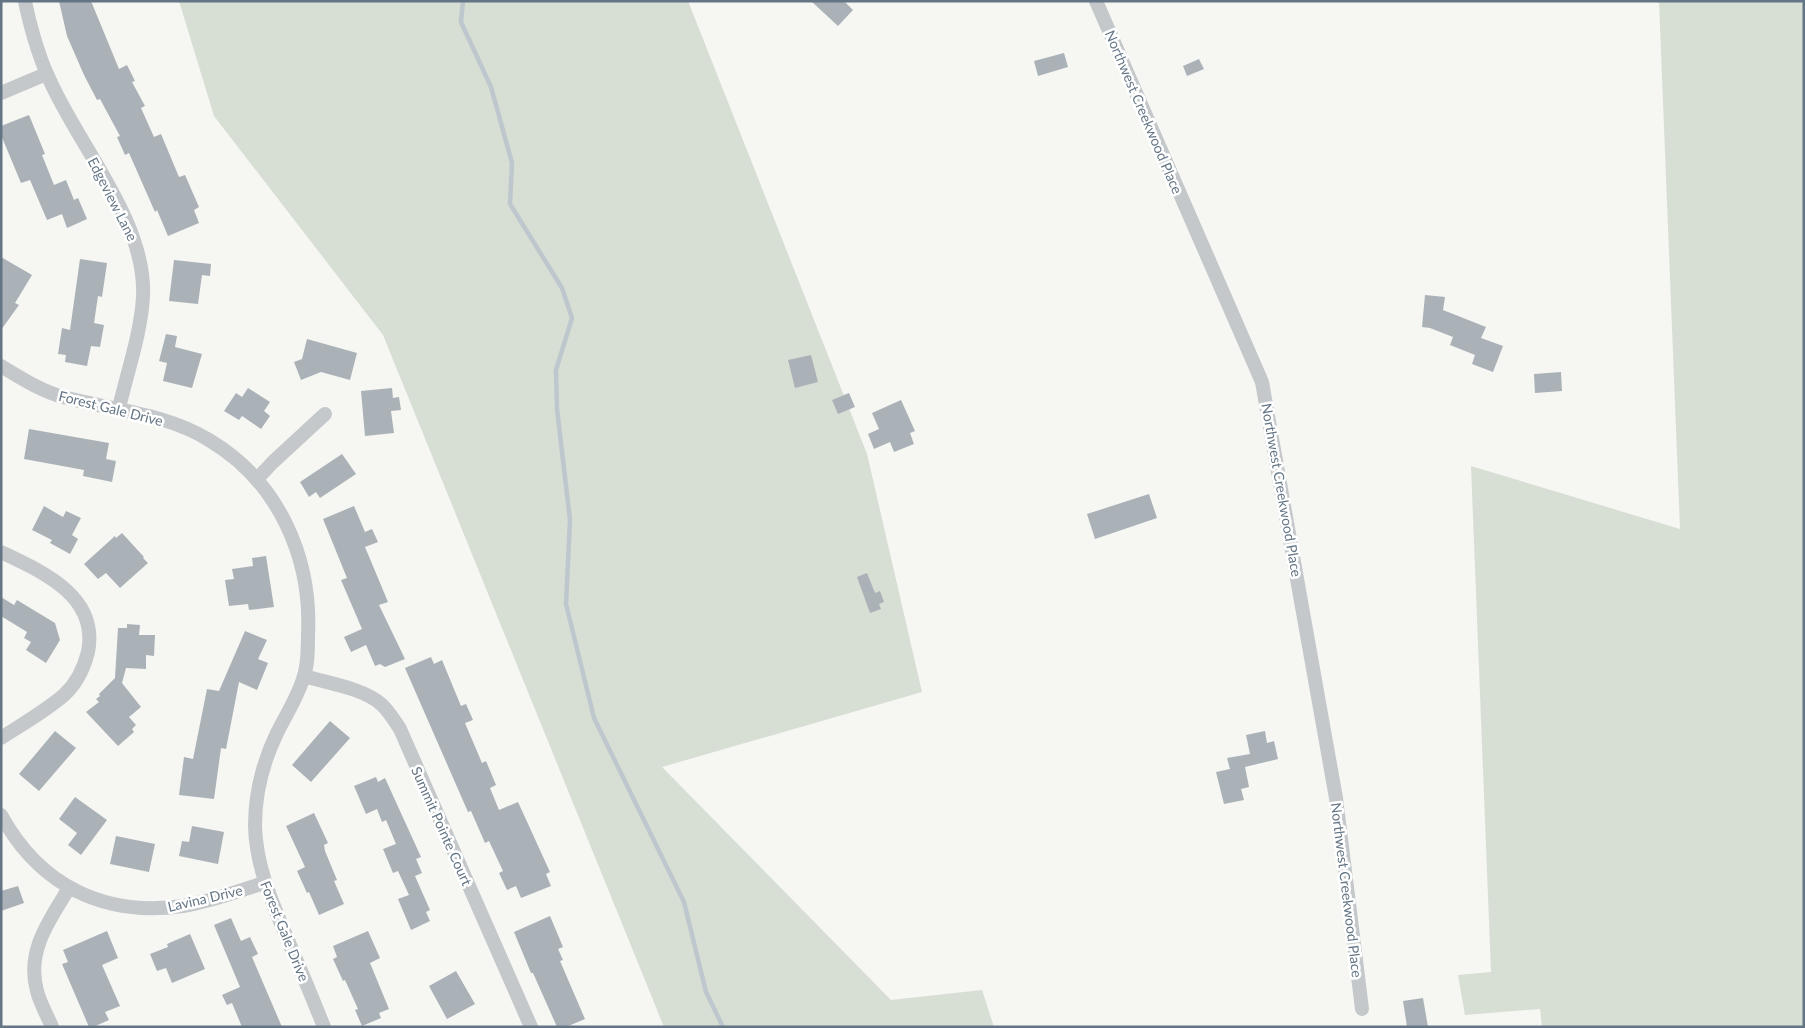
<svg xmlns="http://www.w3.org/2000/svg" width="1805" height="1028" viewBox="0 0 1805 1028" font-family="Lato,sans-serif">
<rect width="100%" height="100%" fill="#f6f6f3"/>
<path fill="#d7ded4" d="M 179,1 L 688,1 L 867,454 L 922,692 L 662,767 L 891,1000 L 982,990 L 994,1027 L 664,1027 L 383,335 L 214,116 Z
M 1659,1 L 1804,1 L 1804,1027 L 1542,1027 L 1540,1009 L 1465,1015 L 1458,975 L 1491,972 L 1471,466 L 1680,529 Z"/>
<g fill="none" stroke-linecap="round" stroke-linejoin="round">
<path stroke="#bec7cd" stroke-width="4.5" d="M 463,1 L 461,22 L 491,87 L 512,163 L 510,204 L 562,288 L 572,318 L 556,370 L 557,409 L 570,520 L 566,604 L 594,718 L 684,902 L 706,992 L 723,1027"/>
</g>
<path fill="#aab2b8" d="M 59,1 L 91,1 L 119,69 L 127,65 L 135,81 L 132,82 L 145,106 L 141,108 L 154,137 L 161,134 L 179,177 L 185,175 L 199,207 L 194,210 L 199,223 L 168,236 L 157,210 L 155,212 L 129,153 L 125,155 L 117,137 L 120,136 L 100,99 L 97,100 L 84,75 L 67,36 Z
M 811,1 L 844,1 L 853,10 L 838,26 Z
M 1064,53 L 1068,67 L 1038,76 L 1034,61 Z
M 1199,59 L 1204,69 L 1187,76 L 1183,66 Z
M 29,115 L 45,154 L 42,155 L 54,185 L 66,180 L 74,200 L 78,198 L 87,219 L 67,228 L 62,214 L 47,220 L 30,180 L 21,183 L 1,135 L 1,126 Z
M 1,257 L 32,275 L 15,303 L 19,305 L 1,330 Z
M 80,259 L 107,263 L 102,297 L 98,296 L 94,323 L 104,325 L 100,347 L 91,346 L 87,366 L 65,362 L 66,355 L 58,354 L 62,328 L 70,330 Z
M 174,260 L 211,264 L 210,276 L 202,275 L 198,304 L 169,301 Z
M 1425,295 L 1445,297 L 1443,310 L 1486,327 L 1481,338 L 1503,346 L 1493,372 L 1472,364 L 1475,355 L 1450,345 L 1453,337 L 1430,328 L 1422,327 Z
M 166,334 L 177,336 L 175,347 L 202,354 L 192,388 L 163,381 L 167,363 L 159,361 Z
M 307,339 L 357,353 L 350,380 L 321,372 L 301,380 L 294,362 L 302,359 Z
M 811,355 L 818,382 L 795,388 L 788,360 Z
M 1561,372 L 1562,391 L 1535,393 L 1534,374 Z
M 248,388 L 270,402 L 264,411 L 270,416 L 261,429 L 242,416 L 239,420 L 224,411 L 236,393 L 242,397 Z
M 392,388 L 393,398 L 399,397 L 401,410 L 391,411 L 394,433 L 365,436 L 361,391 Z
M 849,393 L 855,407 L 838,414 L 832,400 Z
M 901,400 L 915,431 L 910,433 L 914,444 L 894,452 L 890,442 L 874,449 L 868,434 L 879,429 L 872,413 Z
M 29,429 L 109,443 L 106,459 L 116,461 L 112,482 L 83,476 L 84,470 L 24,459 Z
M 342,454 L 356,474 L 320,498 L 316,492 L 309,497 L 300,482 Z
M 1149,494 L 1157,518 L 1095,539 L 1087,514 Z
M 44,506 L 63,517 L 66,511 L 81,518 L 72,535 L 78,539 L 70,554 L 50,543 L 52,540 L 32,530 Z
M 354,506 L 365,532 L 372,529 L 378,542 L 365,547 L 388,602 L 379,605 L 405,659 L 385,667 L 380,664 L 375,666 L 366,645 L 351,652 L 344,637 L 362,629 L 341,580 L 347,578 L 323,519 Z
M 122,533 L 144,557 L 143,558 L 148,563 L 120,588 L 106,573 L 98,579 L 84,564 L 115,536 L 116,538 Z
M 266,556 L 274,607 L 249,610 L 248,604 L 229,606 L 225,580 L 234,579 L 232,569 L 253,566 L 252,558 Z
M 867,573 L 875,593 L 880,591 L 884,602 L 879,604 L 881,609 L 870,613 L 857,577 Z
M 1,597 L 14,605 L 17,600 L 55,623 L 60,640 L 46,663 L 26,650 L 31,642 L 24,638 L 27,632 L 1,616 Z
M 127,624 L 140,625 L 139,635 L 155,635 L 154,656 L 146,655 L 146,669 L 126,668 L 122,683 L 141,707 L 129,717 L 136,725 L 132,729 L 134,732 L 118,746 L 86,712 L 99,702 L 96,699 L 100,696 L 99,694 L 115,678 L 118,628 L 127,628 Z
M 245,631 L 267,640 L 258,659 L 268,663 L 257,690 L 239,682 L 226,749 L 221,748 L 214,799 L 179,795 L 184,757 L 193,759 L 207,689 L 219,691 Z
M 431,657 L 434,664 L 442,660 L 461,706 L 466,704 L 473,720 L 465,723 L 482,763 L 486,761 L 496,785 L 490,788 L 499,810 L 518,802 L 550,872 L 546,874 L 551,886 L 521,898 L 516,886 L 507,890 L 499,873 L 503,871 L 489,841 L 485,843 L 471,811 L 468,812 L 405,668 Z
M 330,721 L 350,738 L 311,782 L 292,765 Z
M 55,731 L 76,748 L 39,791 L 19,774 Z
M 1265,731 L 1267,743 L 1274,741 L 1278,759 L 1245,767 L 1249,787 L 1241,789 L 1244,800 L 1224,804 L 1216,772 L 1230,769 L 1227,758 L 1250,754 L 1246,735 Z
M 376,777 L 378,782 L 385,778 L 421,857 L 416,859 L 422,873 L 415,876 L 430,910 L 426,912 L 430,921 L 411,930 L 398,899 L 409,895 L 398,871 L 393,873 L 383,849 L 396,844 L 386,820 L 382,822 L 377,809 L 366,814 L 354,786 Z
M 75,797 L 107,820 L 81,855 L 68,845 L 77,833 L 59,819 Z
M 314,813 L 328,843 L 324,845 L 325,851 L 337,880 L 334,881 L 344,904 L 319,915 L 309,892 L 307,893 L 297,871 L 305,867 L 286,826 Z
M 192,826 L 224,832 L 218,864 L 179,856 L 182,841 L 189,842 Z
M 116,836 L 155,844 L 149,872 L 110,864 Z
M 18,886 L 24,903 L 1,911 L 1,891 Z
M 550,916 L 563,947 L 558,949 L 563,960 L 560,961 L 585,1019 L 566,1027 L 557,1027 L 533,973 L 531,973 L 514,932 Z
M 231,918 L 241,941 L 250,937 L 258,954 L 252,957 L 282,1027 L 242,1027 L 232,1003 L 227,1005 L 222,995 L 240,987 L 214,925 Z
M 107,931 L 118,958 L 102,965 L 120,1006 L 105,1012 L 109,1020 L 93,1027 L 89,1027 L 62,964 L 68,962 L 63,950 Z
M 368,931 L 380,958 L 370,963 L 389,1009 L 379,1013 L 381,1018 L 362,1026 L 355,1010 L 358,1009 L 345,980 L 343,981 L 333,959 L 337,957 L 333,946 Z
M 190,934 L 205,969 L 172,983 L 166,968 L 157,971 L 150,954 L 168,947 L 167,944 Z
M 456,971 L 475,1004 L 447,1019 L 429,986 Z
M 1423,998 L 1428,1027 L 1407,1027 L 1403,1001 Z"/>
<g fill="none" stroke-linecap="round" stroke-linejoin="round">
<path stroke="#c4c8cb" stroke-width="14" d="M 25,1 C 29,22 38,54 47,74 C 75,142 147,220 143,297 C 141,333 127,373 119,408
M 1096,1 L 1262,382 L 1336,798 L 1362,1009
M 1,93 L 46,74
M 1,366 C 21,378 41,391 63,397 C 112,410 165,413 209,440 C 278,481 312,557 308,635 C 308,649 308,666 303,679 C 297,698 286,715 277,733 C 263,762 255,794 255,826 C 256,866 272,902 287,938 C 300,968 312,997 324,1027
M 257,479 L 273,462 L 325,414
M 1,552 C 43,572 99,596 88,652 C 84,668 76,684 64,695 C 47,710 21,725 1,738
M 304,676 C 327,683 363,688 381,704 C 389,711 394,720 400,729 L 531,1027
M 1,815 C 40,886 104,917 183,906 C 210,902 238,891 264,883
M 52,1027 C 47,1015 40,1003 37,991 C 26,951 49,921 69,888"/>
</g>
<g text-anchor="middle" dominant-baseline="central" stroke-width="5" stroke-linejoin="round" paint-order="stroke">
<g font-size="14" fill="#647585" stroke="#fff">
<text transform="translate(1144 112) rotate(67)">Northwest Creekwood Place</text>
<text transform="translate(113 199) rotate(63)">Edgeview Lane</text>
<text transform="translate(111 408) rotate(14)">Forest Gale Drive</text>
<text transform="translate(1282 490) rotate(80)">Northwest Creekwood Place</text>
<text transform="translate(442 826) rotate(66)">Summit Pointe Court</text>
<text transform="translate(1347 890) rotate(83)">Northwest Creekwood Place</text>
<text transform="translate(205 898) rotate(-13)">Lavina Drive</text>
<text transform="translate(285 931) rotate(68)">Forest Gale Drive</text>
</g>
</g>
<rect width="1805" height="1028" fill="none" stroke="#647585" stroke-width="5"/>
</svg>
